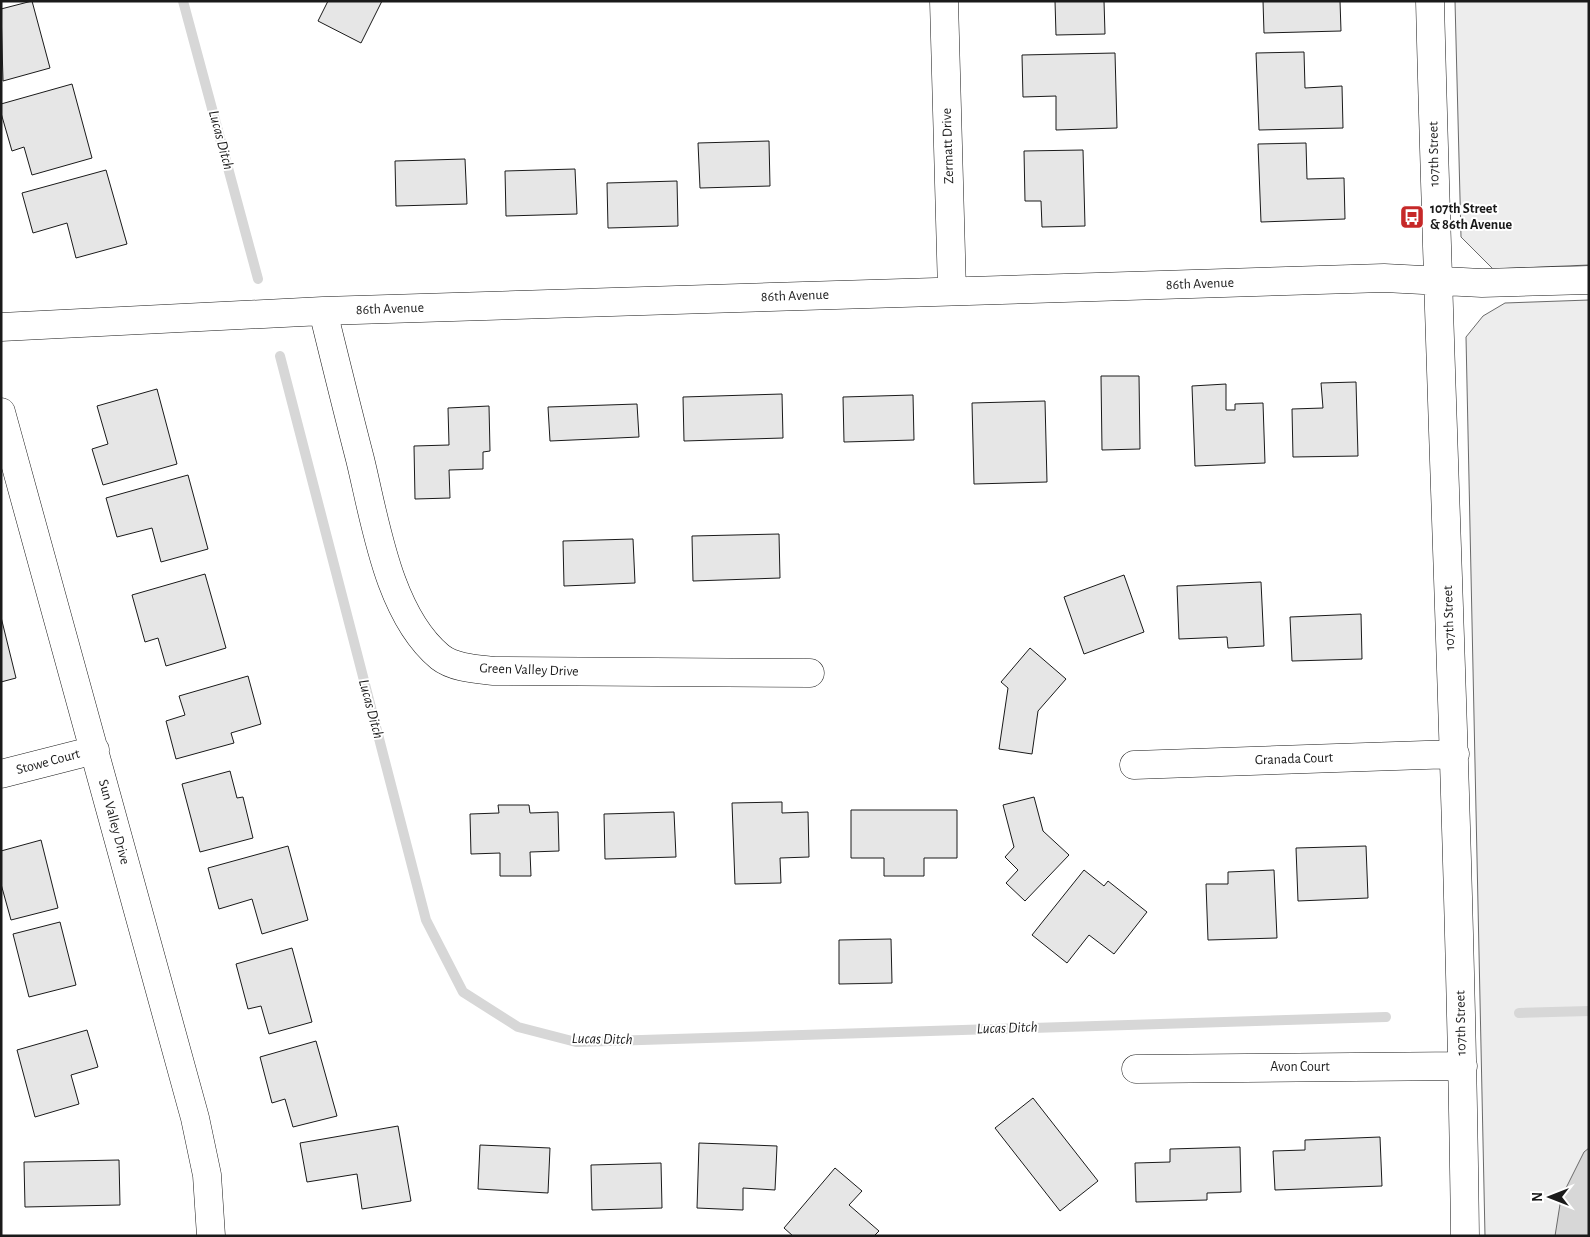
<svg xmlns="http://www.w3.org/2000/svg" width="1590" height="1237" viewBox="0 0 1590 1237" font-family="'Alegreya Sans',sans-serif">
<rect width="100%" height="100%" fill="#fff"/>
<path fill="#ededed" stroke="#6a6a6a" d="M 1455,1 L 1589,1 L 1589,265 L 1493,269 L 1461,237 Z
M 1589,300 L 1589,1236 L 1485,1236 L 1466,337 L 1483,316 L 1505,303 Z"/>
<path fill="#d7d7d7" stroke="#6a6a6a" d="M 1589,1148 L 1589,1236 L 1555,1236 L 1561,1198 L 1584,1152 Z"/>
<g fill="none" stroke-linecap="round" stroke-linejoin="round">
<path stroke="#d7d7d7" stroke-width="10" d="M 183,1 L 258,279
M 280,356 L 426,920 L 463,992 L 518,1027 L 576,1042 L 1386,1017
M 1519,1013 L 1589,1011"/>
</g>
<path fill="#e6e6e6" stroke="#1a1a1a" d="M 32,1 L 50,68 L 3,81 L 1,9 Z
M 328,1 L 382,1 L 361,43 L 318,21 Z
M 1055,1 L 1104,1 L 1105,34 L 1056,35 Z
M 1263,1 L 1340,1 L 1341,31 L 1264,33 Z
M 1304,52 L 1305,88 L 1342,86 L 1343,128 L 1259,130 L 1256,53 Z
M 1115,53 L 1117,128 L 1056,130 L 1056,96 L 1023,97 L 1022,55 Z
M 72,84 L 92,158 L 32,175 L 24,147 L 12,151 L 1,113 L 1,104 Z
M 769,141 L 770,186 L 700,188 L 698,143 Z
M 1306,143 L 1307,179 L 1344,178 L 1345,219 L 1261,222 L 1258,144 Z
M 1083,150 L 1085,226 L 1042,227 L 1041,201 L 1025,201 L 1024,151 Z
M 465,159 L 467,204 L 396,206 L 395,161 Z
M 575,169 L 577,214 L 506,216 L 505,171 Z
M 106,170 L 127,244 L 76,258 L 67,223 L 33,233 L 22,193 Z
M 677,181 L 678,226 L 608,228 L 607,183 Z
M 1101,376 L 1139,376 L 1140,449 L 1102,450 Z
M 1356,382 L 1358,456 L 1293,457 L 1292,409 L 1323,408 L 1321,383 Z
M 1226,384 L 1226,410 L 1235,410 L 1235,404 L 1263,403 L 1265,463 L 1195,466 L 1192,386 Z
M 157,389 L 177,464 L 103,485 L 92,449 L 108,444 L 97,406 Z
M 782,394 L 783,438 L 684,441 L 683,397 Z
M 913,395 L 914,440 L 844,442 L 843,397 Z
M 1045,401 L 1047,482 L 974,484 L 972,403 Z
M 637,404 L 639,437 L 550,441 L 548,407 Z
M 489,406 L 490,451 L 483,452 L 483,469 L 449,470 L 450,498 L 415,499 L 414,446 L 449,445 L 448,408 Z
M 188,475 L 208,549 L 161,562 L 152,528 L 117,537 L 106,498 Z
M 779,534 L 780,578 L 693,581 L 692,536 Z
M 633,539 L 635,583 L 564,586 L 563,541 Z
M 205,574 L 226,648 L 166,666 L 158,638 L 145,642 L 132,595 Z
M 1124,575 L 1144,632 L 1084,654 L 1064,597 Z
M 1261,582 L 1264,646 L 1228,648 L 1227,637 L 1179,639 L 1177,586 Z
M 1361,614 L 1362,659 L 1292,661 L 1290,617 Z
M 1,617 L 16,678 L 1,682 Z
M 1030,648 L 1066,679 L 1038,711 L 1032,754 L 999,749 L 1008,688 L 1001,682 Z
M 248,676 L 261,724 L 231,733 L 234,743 L 176,759 L 166,721 L 185,715 L 179,696 Z
M 230,771 L 237,798 L 243,797 L 253,838 L 200,852 L 182,784 Z
M 1034,797 L 1043,831 L 1069,855 L 1025,901 L 1006,883 L 1018,870 L 1005,857 L 1014,847 L 1003,805 Z
M 782,802 L 782,813 L 808,812 L 809,857 L 780,858 L 781,883 L 735,884 L 732,803 Z
M 498,805 L 529,805 L 530,813 L 558,812 L 559,851 L 530,852 L 531,876 L 500,876 L 500,853 L 471,854 L 470,814 L 499,813 Z
M 851,810 L 957,810 L 957,858 L 924,858 L 924,876 L 884,876 L 884,858 L 851,858 Z
M 674,812 L 676,857 L 605,859 L 604,814 Z
M 41,840 L 58,908 L 11,920 L 1,884 L 1,851 Z
M 288,846 L 308,920 L 262,934 L 252,899 L 219,909 L 208,868 Z
M 1366,846 L 1368,898 L 1298,901 L 1296,848 Z
M 1084,870 L 1104,886 L 1108,881 L 1147,912 L 1114,954 L 1089,935 L 1067,963 L 1032,935 Z
M 1274,870 L 1277,938 L 1208,940 L 1206,884 L 1228,884 L 1228,872 Z
M 60,922 L 76,985 L 29,997 L 13,934 Z
M 891,939 L 892,983 L 839,984 L 839,940 Z
M 292,948 L 312,1022 L 269,1034 L 261,1006 L 248,1009 L 236,964 Z
M 87,1030 L 98,1067 L 71,1075 L 79,1104 L 35,1117 L 17,1050 Z
M 316,1041 L 337,1116 L 293,1127 L 285,1099 L 272,1103 L 260,1057 Z
M 1033,1098 L 1098,1181 L 1060,1211 L 995,1128 Z
M 398,1126 L 411,1201 L 362,1209 L 357,1174 L 307,1182 L 300,1143 Z
M 1380,1137 L 1382,1186 L 1275,1190 L 1273,1151 L 1305,1150 L 1305,1140 Z
M 699,1143 L 777,1146 L 775,1190 L 743,1188 L 743,1210 L 697,1208 Z
M 480,1145 L 550,1148 L 548,1193 L 478,1189 Z
M 1240,1147 L 1241,1192 L 1207,1193 L 1207,1200 L 1136,1202 L 1135,1163 L 1170,1162 L 1170,1149 Z
M 119,1160 L 120,1205 L 25,1207 L 24,1162 Z
M 661,1163 L 662,1208 L 592,1210 L 591,1165 Z
M 835,1168 L 862,1191 L 849,1205 L 879,1231 L 874,1236 L 793,1236 L 784,1228 Z"/>
<g fill="none" stroke-linecap="round" stroke-linejoin="round">
<defs>
<path id="minor" d="M 944,1 L 952,291
M 1430,1 C 1440,413 1460,824 1465,1236
M 323,311 C 335,360 347,409 360,459 C 375,520 388,614 440,657 C 454,668 477,669 494,671 L 810,673
M 1,327 L 323,311 L 1384,278 L 1482,283 L 1589,280
M 1,412 L 195,1118 L 207,1175 L 211,1236
M 1134,765 L 1455,754
M 1,774 L 95,750
M 1136,1069 L 1463,1066"/>
</defs>
<use href="#minor" stroke="#1a1a1a" stroke-width="29"/>
<use href="#minor" stroke="#fff" stroke-width="28"/>
</g>
<defs>
<symbol id="bus-square" viewBox="-11 -11 22 22"><rect x="-9" y="-9" width="18" height="18" rx="4" fill="#c62828" stroke="#fff"/><path d="M-5-6H5V4H4V6H2V4H-2V6H-4V4H-5ZM-3.5-4V0h7V-4ZM-3.5 1.2v1.5H-2V1.2ZM2 1.2v1.5H3.5V1.2Z" fill="#fff"/></symbol>
</defs>
<g fill-rule="evenodd">
<use href="#bus-square" x="1398" y="203" width="28" height="28"/>
</g>
<g text-anchor="middle" dominant-baseline="central" stroke-width="4" stroke-linejoin="round" paint-order="stroke">
<g font-size="14" fill="#1a1a1a" stroke="#fff">
<text transform="translate(948 146) rotate(-92)">Zermatt Drive</text>
<text transform="translate(1434 154) rotate(-91)">107th Street</text>
<text transform="translate(1200 284) rotate(-2)">86th Avenue</text>
<text transform="translate(795 296) rotate(-2)">86th Avenue</text>
<text transform="translate(390 309) rotate(-2)">86th Avenue</text>
<text transform="translate(1449 618) rotate(-92)">107th Street</text>
<text transform="translate(529 670) rotate(2)">Green Valley Drive</text>
<text transform="translate(1294 759) rotate(-2)">Granada Court</text>
<text transform="translate(48 762) rotate(-15)">Stowe Court</text>
<text transform="translate(114 822) rotate(75)">Sun Valley Drive</text>
<text transform="translate(1461 1023) rotate(-91)">107th Street</text>
<text x="1300" y="1067">Avon Court</text>
</g>
<g font-size="14" font-weight="bold" fill="#1a1a1a" stroke="#fff" text-anchor="start">
<text x="1430" y="209">107th Street<tspan x="1430" dy="16">&amp; 86th Avenue</tspan></text>
</g>
<g font-size="15" font-style="italic" fill="#1a1a1a" stroke="#fff">
<text transform="translate(221 140) rotate(75)">Lucas Ditch</text>
<text transform="translate(371 709) rotate(75)">Lucas Ditch</text>
<text transform="translate(1007 1028) rotate(-2)">Lucas Ditch</text>
<text transform="translate(602 1039) rotate(1)">Lucas Ditch</text>
</g>
</g>
<rect width="1590" height="1237" fill="none" stroke="#1a1a1a" stroke-width="5"/>
<g transform="translate(1550 1197) rotate(270)" stroke="#ffffff" stroke-width="4" paint-order="stroke">
<path d="M0-4L9 19L0 12L-9 19Z" fill="#1a1a1a"/>
<text y="-8" font-size="14" font-weight="bold" text-anchor="middle" fill="#1a1a1a">N</text>
</g>
</svg>
